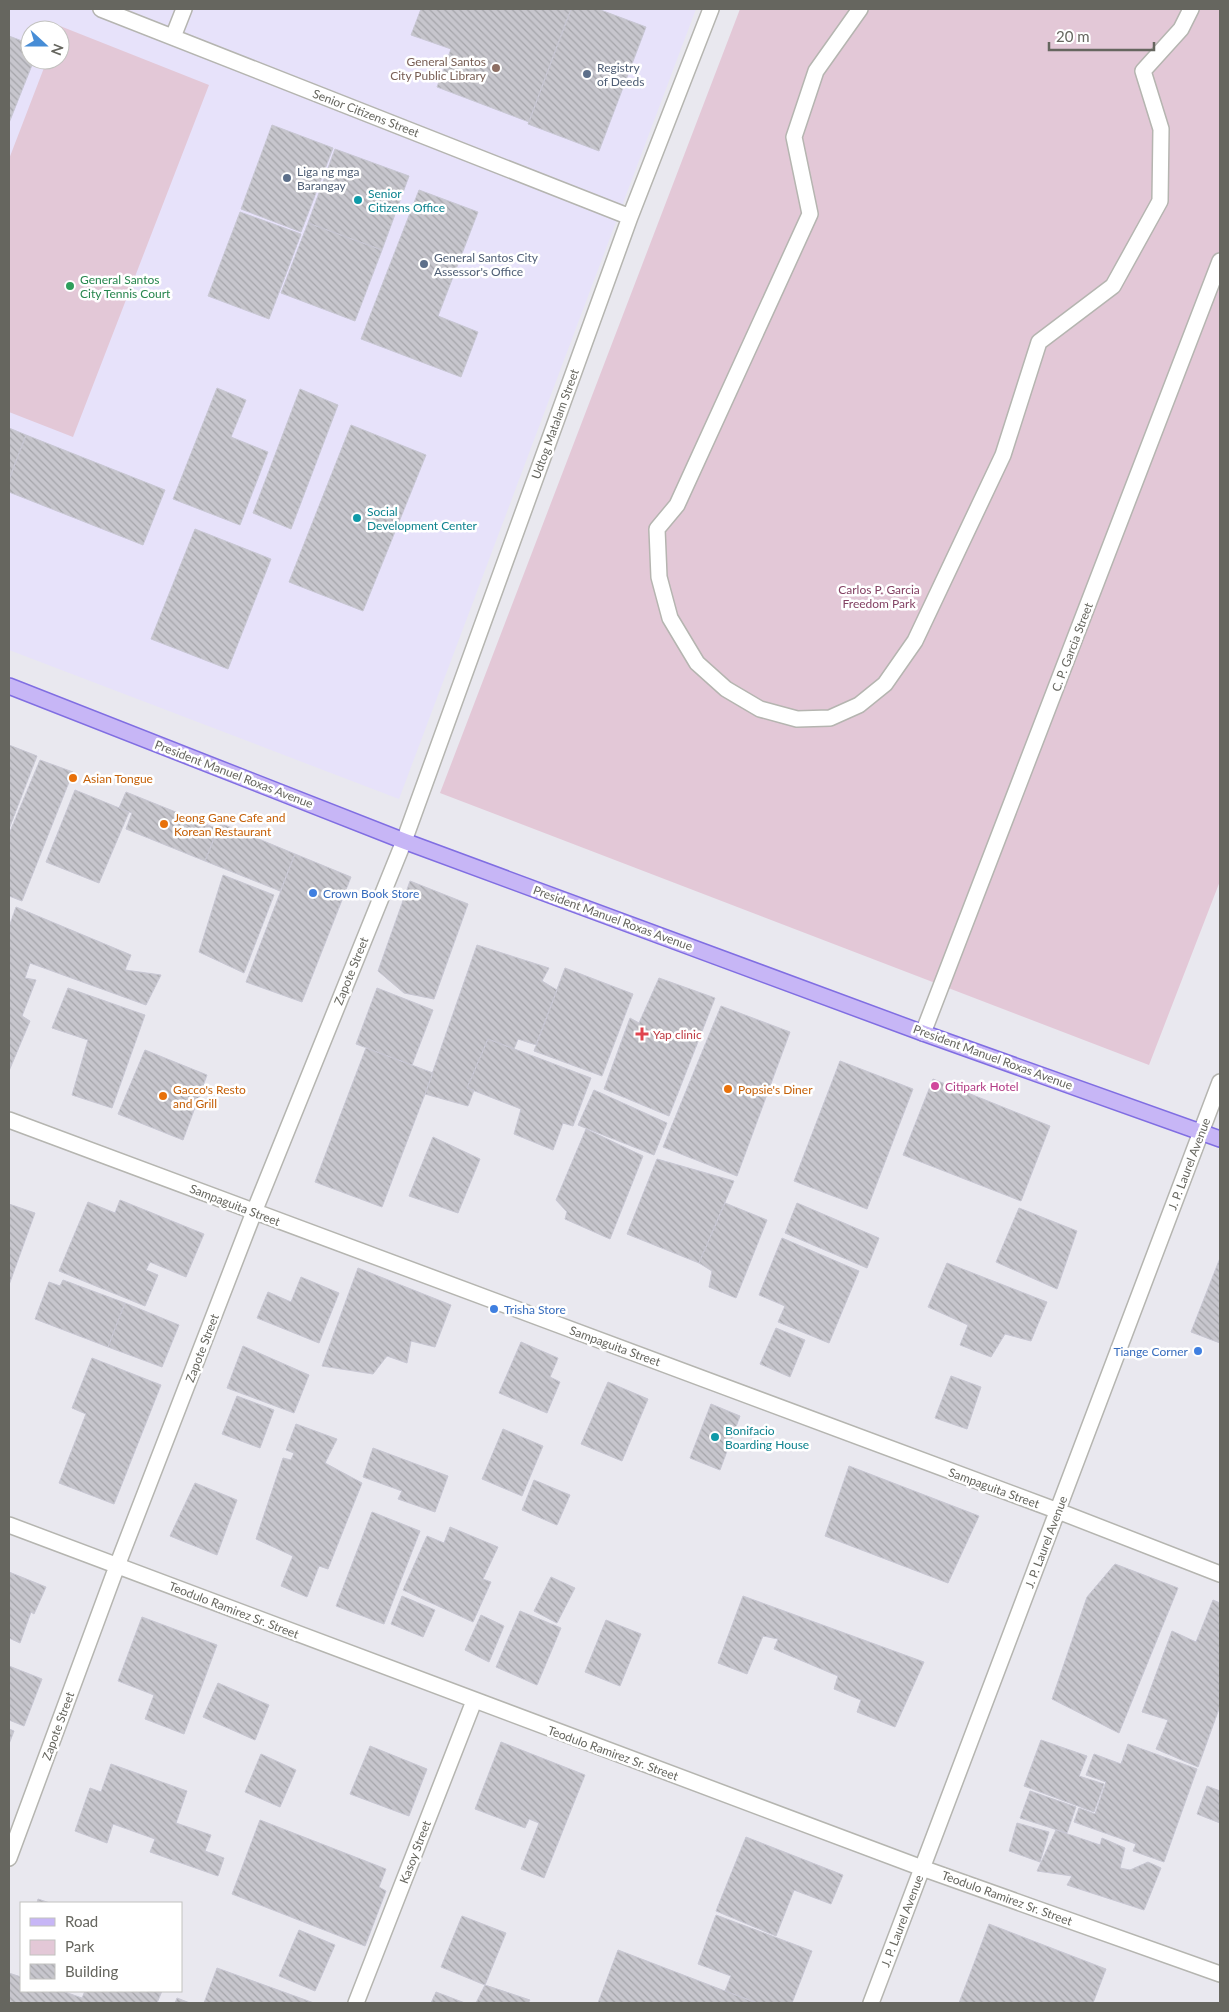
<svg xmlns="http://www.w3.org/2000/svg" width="1229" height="2012" viewBox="0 0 1229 2012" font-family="Lato,sans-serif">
<defs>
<pattern id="building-back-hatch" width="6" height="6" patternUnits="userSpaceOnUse" patternTransform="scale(1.25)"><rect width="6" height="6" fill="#c7c6cd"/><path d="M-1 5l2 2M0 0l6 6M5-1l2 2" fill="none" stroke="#a5a5aa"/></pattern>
</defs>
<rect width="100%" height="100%" fill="#e9e8ef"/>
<path fill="#e7e2fa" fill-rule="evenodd" d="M 9,9 L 696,9 L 399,799 L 9,650 ZM 30,30 L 60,30 L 60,60 L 30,60 Z"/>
<path fill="#e3c8d7" d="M 740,9 L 1220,9 L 1220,881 L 1149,1065 L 440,793 Z
M 60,26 L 209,85 L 73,437 L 9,412 L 9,159 L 47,60 L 60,60 Z"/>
<path fill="url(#building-back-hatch)" stroke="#c8c7d3" d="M 421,9 L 571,9 L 529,122 L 437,87 L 451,49 L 411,35 Z
M 571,9 L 598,9 L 646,27 L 599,151 L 528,124 Z
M 9,36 L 30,44 L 30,60 L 34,60 L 9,123 Z
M 272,125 L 333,148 L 301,232 L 241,209 Z
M 335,149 L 409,176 L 382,250 L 308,223 Z
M 419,190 L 478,212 L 438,316 L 478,332 L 461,377 L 361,339 Z
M 240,212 L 301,234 L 269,319 L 208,296 Z
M 308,223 L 382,250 L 355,321 L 281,293 Z
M 217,388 L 246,400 L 231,437 L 268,452 L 240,525 L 173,499 Z
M 300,389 L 338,405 L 291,529 L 253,513 Z
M 351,425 L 426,455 L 363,611 L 289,582 Z
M 9,428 L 26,435 L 9,480 Z
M 26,435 L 165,490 L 143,545 L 9,492 L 9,480 Z
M 195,529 L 271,559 L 228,669 L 151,639 Z
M 9,745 L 37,756 L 9,829 Z
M 40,760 L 73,772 L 22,901 L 9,896 L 9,834 Z
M 75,790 L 129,812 L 99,883 L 46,862 Z
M 126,792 L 218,829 L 205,861 L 126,829 L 132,813 L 119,808 Z
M 220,823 L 295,854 L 280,891 L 205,861 Z
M 295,854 L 351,877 L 302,1002 L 246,982 Z
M 223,875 L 274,895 L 244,973 L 199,952 Z
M 410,881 L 468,904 L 434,999 L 404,993 L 378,971 Z
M 16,907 L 131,955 L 125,970 L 161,975 L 146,1005 L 30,963 L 25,978 L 36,980 L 22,1016 L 30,1021 L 9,1071 L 9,927 Z
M 477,945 L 549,968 L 542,981 L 557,990 L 536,1045 L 518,1039 L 514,1049 L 488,1039 L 467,1088 L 474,1090 L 468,1106 L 425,1094 Z
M 565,968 L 633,994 L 602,1076 L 534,1051 Z
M 659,978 L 715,998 L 669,1116 L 604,1089 L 630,1018 L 639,1023 Z
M 68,988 L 145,1015 L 112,1108 L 72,1095 L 88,1040 L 52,1028 Z
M 377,988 L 433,1010 L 412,1065 L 356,1044 Z
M 721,1006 L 790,1032 L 737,1176 L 663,1147 Z
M 488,1039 L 591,1078 L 573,1126 L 563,1123 L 553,1150 L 514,1134 L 521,1109 L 467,1088 Z
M 366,1048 L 433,1073 L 382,1207 L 315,1182 Z
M 145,1050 L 207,1075 L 183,1140 L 118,1114 Z
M 840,1061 L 913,1089 L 867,1209 L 794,1181 Z
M 933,1079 L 1050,1126 L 1021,1201 L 903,1155 Z
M 594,1090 L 667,1123 L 654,1155 L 578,1125 Z
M 586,1129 L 643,1156 L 610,1239 L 565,1219 L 567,1212 L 556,1200 Z
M 433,1137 L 480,1159 L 458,1213 L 409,1196 Z
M 657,1159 L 734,1181 L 699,1263 L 627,1234 Z
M 120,1200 L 204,1234 L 186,1277 L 150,1262 L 146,1270 L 158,1275 L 145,1306 L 59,1271 L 88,1202 L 115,1213 Z
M 725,1203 L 767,1220 L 736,1298 L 709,1287 L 712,1271 L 699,1263 Z
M 797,1203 L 879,1238 L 867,1268 L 785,1233 Z
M 9,1204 L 35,1213 L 9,1285 Z
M 1019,1208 L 1077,1231 L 1057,1289 L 996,1262 Z
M 782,1238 L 859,1271 L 829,1343 L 778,1322 L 785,1306 L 759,1295 Z
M 1220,1258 L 1220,1343 L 1191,1332 Z
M 947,1263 L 1047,1302 L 1031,1341 L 1005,1334 L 991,1357 L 960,1345 L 968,1325 L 928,1307 Z
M 358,1268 L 451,1305 L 435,1347 L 411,1341 L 407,1363 L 387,1356 L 373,1374 L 322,1366 Z
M 301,1277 L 339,1293 L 319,1343 L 257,1318 L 268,1292 L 291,1302 Z
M 63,1280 L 125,1303 L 108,1347 L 35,1319 L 49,1282 L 60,1286 Z
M 125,1303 L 179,1325 L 162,1367 L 108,1347 Z
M 776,1328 L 805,1340 L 790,1377 L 760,1364 Z
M 521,1342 L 558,1358 L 550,1377 L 560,1382 L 547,1413 L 499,1393 Z
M 243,1346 L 309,1375 L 294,1413 L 227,1388 Z
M 92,1358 L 161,1385 L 114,1504 L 59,1483 L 86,1414 L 72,1408 Z
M 951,1376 L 981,1387 L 967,1429 L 935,1418 Z
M 608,1382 L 648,1399 L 622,1461 L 581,1444 Z
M 237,1396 L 274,1410 L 260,1448 L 222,1434 Z
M 711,1404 L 740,1416 L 720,1470 L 690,1458 Z
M 296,1424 L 337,1439 L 325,1463 L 362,1483 L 328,1569 L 319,1566 L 307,1597 L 281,1586 L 293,1556 L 256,1539 L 283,1458 L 291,1460 L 294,1453 L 286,1450 Z
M 503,1429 L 543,1446 L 522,1496 L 482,1479 Z
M 373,1448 L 448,1476 L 435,1512 L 398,1499 L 402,1491 L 363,1477 Z
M 849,1466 L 979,1516 L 948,1583 L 825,1536 Z
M 534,1480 L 570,1495 L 557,1525 L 522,1510 Z
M 195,1483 L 237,1500 L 217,1555 L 170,1536 Z
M 372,1512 L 420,1531 L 384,1624 L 336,1606 Z
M 450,1527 L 498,1547 L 483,1579 L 491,1582 L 473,1622 L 403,1590 L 427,1536 L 444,1543 Z
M 1115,1564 L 1178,1588 L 1119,1733 L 1052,1699 L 1087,1597 Z
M 9,1572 L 46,1587 L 34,1614 L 31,1612 L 20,1643 L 9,1638 Z
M 551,1577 L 575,1588 L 557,1623 L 534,1611 Z
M 402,1596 L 435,1610 L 423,1637 L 391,1624 Z
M 743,1596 L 924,1662 L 895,1727 L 857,1712 L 861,1700 L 834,1689 L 838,1676 L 774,1649 L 778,1639 L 763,1636 L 747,1674 L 718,1663 Z
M 1213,1600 L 1220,1603 L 1220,1706 L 1198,1767 L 1156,1749 L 1168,1720 L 1142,1712 L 1172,1631 L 1196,1642 Z
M 520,1611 L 561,1628 L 537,1685 L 496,1667 Z
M 481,1615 L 504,1626 L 489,1662 L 465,1650 Z
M 142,1617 L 217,1645 L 184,1734 L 145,1719 L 154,1695 L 118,1681 Z
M 606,1620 L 641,1634 L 620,1686 L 585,1672 Z
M 9,1666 L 42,1679 L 24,1726 L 9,1720 Z
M 218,1683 L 269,1705 L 255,1740 L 203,1717 Z
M 9,1729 L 14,1731 L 9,1744 Z
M 1041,1740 L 1087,1756 L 1079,1776 L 1104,1784 L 1094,1812 L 1024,1786 Z
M 501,1742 L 585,1775 L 544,1878 L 521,1869 L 539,1823 L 529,1819 L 525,1828 L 475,1809 Z
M 1128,1744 L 1197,1769 L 1164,1862 L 1133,1851 L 1136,1844 L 1074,1822 L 1079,1808 L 1095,1814 L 1106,1782 L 1086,1775 L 1094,1754 L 1121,1764 Z
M 370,1746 L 427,1769 L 409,1816 L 350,1794 Z
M 261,1754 L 296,1770 L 280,1807 L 245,1792 Z
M 111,1764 L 187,1791 L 176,1823 L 211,1835 L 205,1851 L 224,1858 L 218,1876 L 150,1852 L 155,1839 L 113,1824 L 107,1843 L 75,1831 L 90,1788 L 101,1792 Z
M 1207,1786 L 1220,1791 L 1220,1823 L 1197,1814 Z
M 1030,1791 L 1076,1807 L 1067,1833 L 1020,1818 Z
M 260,1820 L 386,1869 L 379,1887 L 386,1891 L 365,1946 L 232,1894 Z
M 1017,1823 L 1049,1832 L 1040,1862 L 1009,1851 Z
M 1056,1830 L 1100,1845 L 1102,1838 L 1125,1848 L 1120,1868 L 1130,1870 L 1148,1862 L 1161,1868 L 1144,1910 L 1067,1885 L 1072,1876 L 1037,1871 Z
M 746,1837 L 843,1875 L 831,1904 L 794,1890 L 776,1936 L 716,1911 Z
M 38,1899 L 50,1903 L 37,1903 Z
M 716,1915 L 812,1951 L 792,2003 L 758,2003 L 725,1991 L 731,1976 L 698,1964 Z
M 462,1916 L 506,1933 L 485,1985 L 441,1967 Z
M 989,1924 L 1106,1969 L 1093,2003 L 959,2003 Z
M 299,1930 L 335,1945 L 315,1991 L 279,1976 Z
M 618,1950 L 725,1991 L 757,2003 L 598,2003 Z
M 217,1968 L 314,2003 L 204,2003 Z
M 9,1973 L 21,1977 L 21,1991 L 62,1991 L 82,1998 L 85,1991 L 162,1991 L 157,2003 L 9,2003 Z
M 485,1985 L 530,2000 L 528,2003 L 476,2003 Z
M 436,1992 L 465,2003 L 431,2003 Z
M 177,1998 L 190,2003 L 175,2003 Z"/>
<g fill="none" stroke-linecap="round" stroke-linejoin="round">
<defs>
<path id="minor" d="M 101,9 L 630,217
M 860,9 L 816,71 L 794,137 L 810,214 L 677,505 L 657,529 L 659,577 L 670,618 L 697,663 L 726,689 L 760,709 L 797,719 L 830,718 L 859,705 L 885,684 L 915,641 L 1003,455 L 1039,342 L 1113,286 L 1160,201 L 1161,129 L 1143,71 L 1181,29 L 1191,9
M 173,37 L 184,9
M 923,1033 L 1220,261
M 9,1120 L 1058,1511 L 1220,1574
M 9,1525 L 922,1868 L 1220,1974
M 9,1858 L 117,1566 L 254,1212 L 404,841 L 630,217 L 711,9
M 356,2003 L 474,1701
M 871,2003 L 1220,1082"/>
<path id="major" d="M 9,686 L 404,841 L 923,1033 L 1220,1139"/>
</defs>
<use href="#minor" stroke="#b5b5b0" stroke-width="18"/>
<use href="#major" stroke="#806ee2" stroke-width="18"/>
<use href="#minor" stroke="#fff" stroke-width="15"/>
<use href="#major" stroke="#c7b6f6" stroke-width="15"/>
</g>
<circle fill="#8d6e63" stroke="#fff" stroke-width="2" cx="496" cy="68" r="5"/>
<g fill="#5c6f8a" stroke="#fff" stroke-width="2">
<circle cx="587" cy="74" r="5"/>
<circle cx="287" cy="178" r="5"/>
<circle cx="424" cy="264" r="5"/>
</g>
<g fill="#0f9aa8" stroke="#fff" stroke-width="2">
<circle cx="358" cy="200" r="5"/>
<circle cx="357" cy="518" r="5"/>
<circle cx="715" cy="1437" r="5"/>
</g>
<circle fill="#2e9e5b" stroke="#fff" stroke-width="2" cx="70" cy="286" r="5"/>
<g fill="#e8710a" stroke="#fff" stroke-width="2">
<circle cx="73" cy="778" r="5"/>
<circle cx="164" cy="824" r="5"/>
<circle cx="728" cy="1089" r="5"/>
<circle cx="163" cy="1096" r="5"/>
</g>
<g fill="#3f7fe0" stroke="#fff" stroke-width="2">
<circle cx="313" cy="893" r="5"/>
<circle cx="494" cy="1309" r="5"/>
<circle cx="1198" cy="1351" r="5"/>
</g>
<path fill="#e0444e" stroke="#fff" stroke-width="2" d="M639.5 1026.5h5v5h5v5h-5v5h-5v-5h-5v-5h5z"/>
<circle fill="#d1479c" stroke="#fff" stroke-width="2" cx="935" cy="1086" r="5"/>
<g text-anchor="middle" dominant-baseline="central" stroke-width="5" stroke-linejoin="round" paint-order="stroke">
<g font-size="12" fill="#785e54" stroke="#fff" text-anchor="end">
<text x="486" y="61">General Santos<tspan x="486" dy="14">City Public Library</tspan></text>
</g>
<g font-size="12" fill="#4e5e75" stroke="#fff" text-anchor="start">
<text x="597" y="67">Registry<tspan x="597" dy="14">of Deeds</tspan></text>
<text x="297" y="171">Liga ng mga<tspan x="297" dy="14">Barangay</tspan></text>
<text x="434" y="257">General Santos City<tspan x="434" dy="14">Assessor's Office</tspan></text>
</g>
<g font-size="12" fill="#66665f" stroke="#fff">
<text transform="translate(366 113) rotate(21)">Senior Citizens Street</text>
<text transform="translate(555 424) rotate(-70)">Udtog Matalam Street</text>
<text transform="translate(1072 647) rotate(-69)">C. P. Garcia Street</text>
<text transform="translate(234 774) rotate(21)">President Manuel Roxas Avenue</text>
<text transform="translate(613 918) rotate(20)">President Manuel Roxas Avenue</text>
<text transform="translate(351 971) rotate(-68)">Zapote Street</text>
<text transform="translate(993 1057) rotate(20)">President Manuel Roxas Avenue</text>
<text transform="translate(1189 1164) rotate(-69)">J. P. Laurel Avenue</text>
<text transform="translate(235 1205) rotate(21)">Sampaguita Street</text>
<text transform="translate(615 1346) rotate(20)">Sampaguita Street</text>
<text transform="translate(202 1348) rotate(-69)">Zapote Street</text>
<text transform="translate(994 1488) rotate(20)">Sampaguita Street</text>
<text transform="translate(1046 1542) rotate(-69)">J. P. Laurel Avenue</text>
<text transform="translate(234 1610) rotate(21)">Teodulo Ramirez Sr. Street</text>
<text transform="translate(58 1726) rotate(-70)">Zapote Street</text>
<text transform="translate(613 1753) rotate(20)">Teodulo Ramirez Sr. Street</text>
<text transform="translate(415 1852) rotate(-69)">Kasoy Street</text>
<text transform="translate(1007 1898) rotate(20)">Teodulo Ramirez Sr. Street</text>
<text transform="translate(902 1921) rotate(-69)">J. P. Laurel Avenue</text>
</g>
<g font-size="12" fill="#0d838f" stroke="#fff" text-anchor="start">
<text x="368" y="193">Senior<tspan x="368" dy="14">Citizens Office</tspan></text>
<text x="367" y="511">Social<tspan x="367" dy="14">Development Center</tspan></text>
<text x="725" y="1430">Bonifacio<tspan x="725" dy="14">Boarding House</tspan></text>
</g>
<g font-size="12" fill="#27864d" stroke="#fff" text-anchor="start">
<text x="80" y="279">General Santos<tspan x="80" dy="14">City Tennis Court</tspan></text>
</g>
<g font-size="12" fill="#834163" stroke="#fff">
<text x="879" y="589">Carlos P. Garcia<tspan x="879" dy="14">Freedom Park</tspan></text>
</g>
<g font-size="12" fill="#c56008" stroke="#fff" text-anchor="start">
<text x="83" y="778">Asian Tongue</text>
<text x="174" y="817">Jeong Gane Cafe and<tspan x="174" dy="14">Korean Restaurant</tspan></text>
<text x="173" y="1089">Gacco's Resto<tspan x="173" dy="14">and Grill</tspan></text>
<text x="738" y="1089">Popsie's Diner</text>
</g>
<g font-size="12" fill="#366cbe" stroke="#fff" text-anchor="start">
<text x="323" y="893">Crown Book Store</text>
<text x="504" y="1309">Trisha Store</text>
<text x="1188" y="1351" text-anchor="end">Tiange Corner</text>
</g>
<g font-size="12" fill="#be3a42" stroke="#fff" text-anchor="start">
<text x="653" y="1034">Yap clinic</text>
</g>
<g font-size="12" fill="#b23c85" stroke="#fff" text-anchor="start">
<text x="945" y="1086">Citipark Hotel</text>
</g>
</g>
<rect width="1229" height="2012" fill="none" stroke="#66665f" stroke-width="20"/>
<rect x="20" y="1902" width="162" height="90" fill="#ffffff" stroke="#c2c2bf"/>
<rect x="30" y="1918" width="25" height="8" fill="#c7b6f6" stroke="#c2c2bf"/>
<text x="65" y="1927" font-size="15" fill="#66665f">Road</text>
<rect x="30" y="1940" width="25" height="15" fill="#e3c8d7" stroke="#c2c2bf"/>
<text x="65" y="1952" font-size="15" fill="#66665f">Park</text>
<rect x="30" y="1964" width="25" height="15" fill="url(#building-back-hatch)" stroke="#c2c2bf"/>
<text x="65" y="1977" font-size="15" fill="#66665f">Building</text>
<g transform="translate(45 45) rotate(111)"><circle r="24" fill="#ffffff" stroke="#c2c2bf"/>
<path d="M0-4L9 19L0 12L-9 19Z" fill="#478dd6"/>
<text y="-8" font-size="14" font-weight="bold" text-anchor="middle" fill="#66665f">N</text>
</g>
<path d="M1049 42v8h105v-8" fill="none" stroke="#66665f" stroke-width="2.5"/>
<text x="1056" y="42" font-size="15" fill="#66665f" stroke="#ffffff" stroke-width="4" paint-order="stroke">20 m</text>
</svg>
